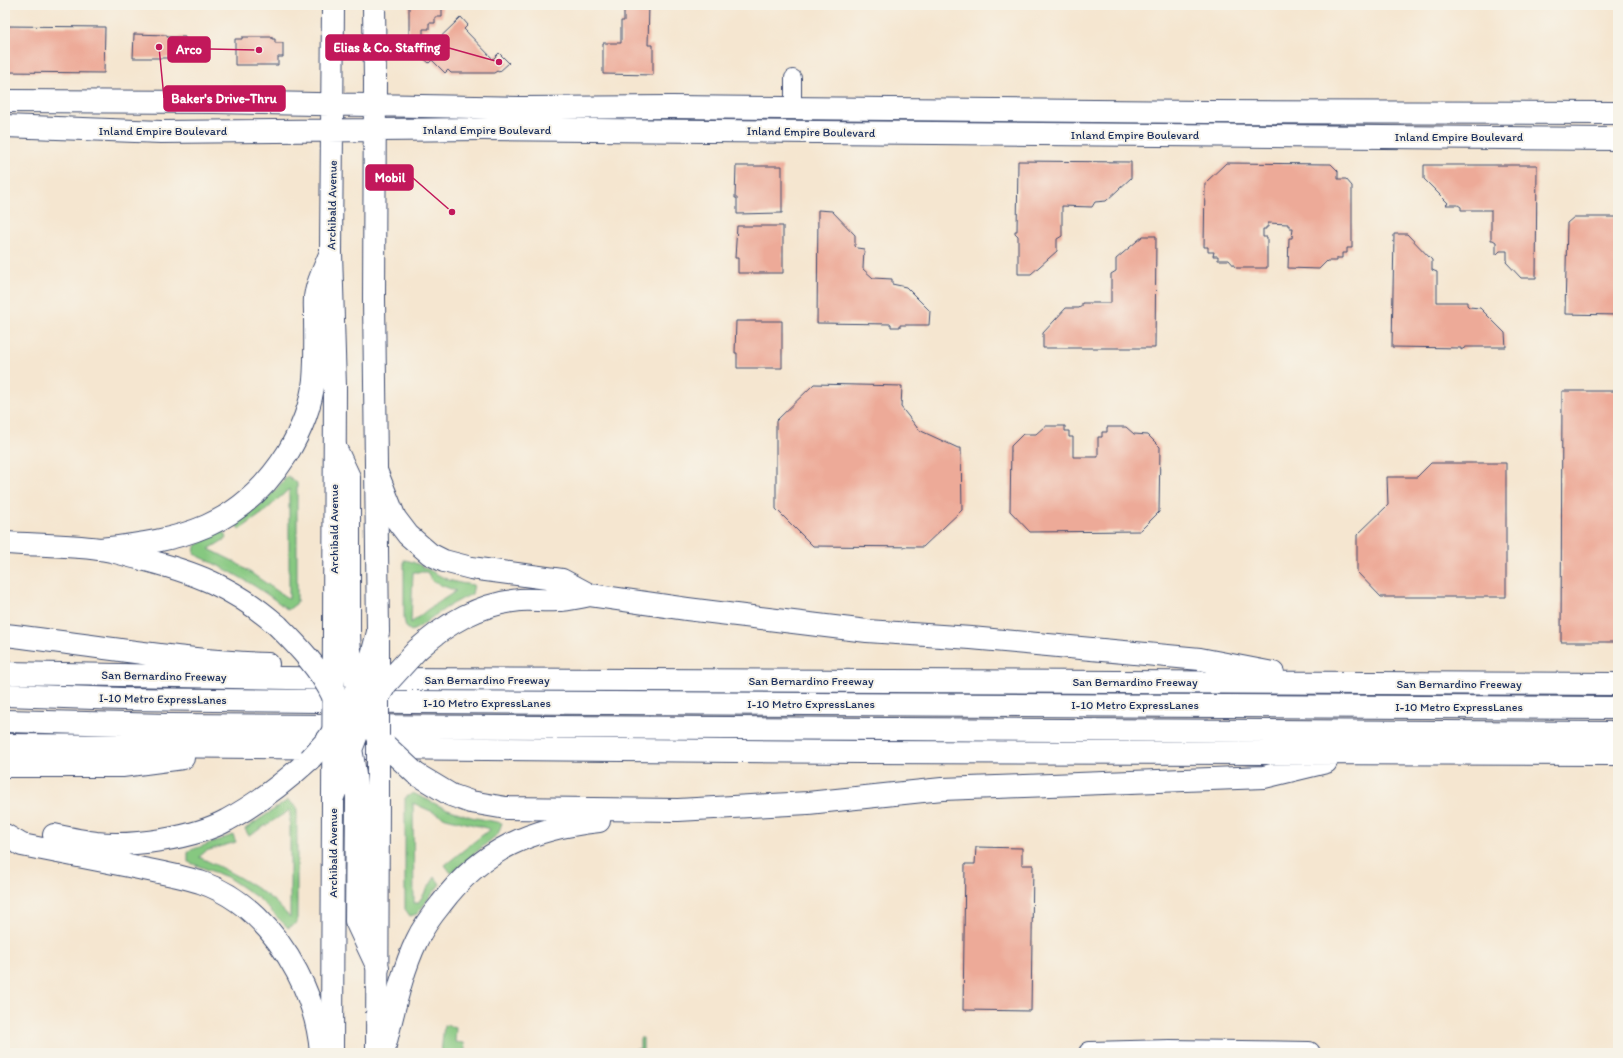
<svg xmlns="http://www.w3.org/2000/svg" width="1623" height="1058" viewBox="0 0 1623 1058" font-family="Itim,sans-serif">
<rect width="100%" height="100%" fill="#f7f3e8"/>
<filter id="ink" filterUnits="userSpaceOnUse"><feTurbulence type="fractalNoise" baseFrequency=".025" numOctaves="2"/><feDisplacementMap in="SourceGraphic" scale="8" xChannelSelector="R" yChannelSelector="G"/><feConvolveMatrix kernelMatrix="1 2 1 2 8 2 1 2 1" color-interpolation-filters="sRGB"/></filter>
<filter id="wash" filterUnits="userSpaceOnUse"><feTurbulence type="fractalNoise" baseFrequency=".012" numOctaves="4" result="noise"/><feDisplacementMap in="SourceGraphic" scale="16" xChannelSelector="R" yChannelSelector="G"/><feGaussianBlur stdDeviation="0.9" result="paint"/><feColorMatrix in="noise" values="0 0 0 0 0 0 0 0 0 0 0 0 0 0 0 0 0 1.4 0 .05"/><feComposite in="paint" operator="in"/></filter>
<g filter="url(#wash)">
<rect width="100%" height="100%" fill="#f5e6d0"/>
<path fill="#86c880" stroke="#507c6f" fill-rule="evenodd" d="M 288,476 L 297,483 L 297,603 L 288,610 C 257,585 230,571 194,554 L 195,546 L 223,530 L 227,538 L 209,549 L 235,562 L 289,599 L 289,489 L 263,513 L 239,530 L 236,523 L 262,504 Z
M 404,560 C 415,560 436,575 449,580 C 457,583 466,584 474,585 L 472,594 C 460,600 448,606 437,614 C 428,619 421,628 411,631 L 406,627 L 404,619 ZM 413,572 L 427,572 L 433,582 L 456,591 L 427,610 L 411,623 Z
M 413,793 L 442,807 L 471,817 L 502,823 L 498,834 L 451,873 L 445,865 L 490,829 L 446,818 L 413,803 L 414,903 L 418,903 L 435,877 L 440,884 L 417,914 L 410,916 L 405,909 L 405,798 Z
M 288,800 L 297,808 L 297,923 L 288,928 L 258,898 L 227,877 L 188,862 L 188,851 L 233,835 L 236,842 L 206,851 L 199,857 C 225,869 250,882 273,900 C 279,905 284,912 290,917 L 290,810 L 249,836 L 245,829 Z
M 444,1025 L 456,1027 L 455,1042 L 464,1043 L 466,1053 L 441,1053 Z
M 640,1038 L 643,1038 L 643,1053 L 598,1053 L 640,1049 Z"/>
<g id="blocks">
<path fill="#edaa98" d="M 409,5 L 442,5 L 442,17 L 435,17 L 435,23 L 429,23 L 429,29 L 423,29 L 423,36 L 409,36 Z
M 624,5 L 649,5 L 648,45 L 653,45 L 653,75 L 603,74 L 603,43 L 621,43 L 621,21 L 624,21 Z
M 461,17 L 468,25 L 464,29 L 493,59 L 499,53 L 509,63 L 499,72 L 497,71 L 494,73 L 451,73 L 448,70 L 445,73 L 432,60 L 429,63 L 421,56 Z
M 5,26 L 105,27 L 104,73 L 5,72 Z
M 134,34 L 167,35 L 167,37 L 185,37 L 185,58 L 133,58 Z
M 242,37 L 272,37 L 272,39 L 275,39 L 275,43 L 283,43 L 283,57 L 278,57 L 278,65 L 235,65 L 235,39 L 242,39 Z
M 1018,161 L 1131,162 L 1131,178 L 1106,201 L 1095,202 L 1092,207 L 1062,206 L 1062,236 L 1057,239 L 1057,251 L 1031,274 L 1018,274 L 1018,236 L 1015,233 L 1015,231 L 1017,231 Z
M 1226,163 L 1331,164 L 1338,171 L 1338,179 L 1346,179 L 1352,186 L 1352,248 L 1347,248 L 1347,253 L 1342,253 L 1342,258 L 1337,258 L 1337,261 L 1327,261 L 1319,269 L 1288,268 L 1289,238 L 1292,238 L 1293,228 L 1290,228 L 1290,226 L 1288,226 L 1288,224 L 1268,223 L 1268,227 L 1266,227 L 1266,229 L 1263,229 L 1263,237 L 1267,237 L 1267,268 L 1236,268 L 1229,260 L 1218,260 L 1218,256 L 1213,256 L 1214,252 L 1208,252 L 1208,247 L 1204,247 L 1205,183 Z
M 1424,165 L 1537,165 L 1536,278 L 1521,278 L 1506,262 L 1507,260 L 1507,251 L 1500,251 L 1496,255 L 1496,242 L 1493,240 L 1491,240 L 1491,210 L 1461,210 L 1461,207 L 1458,205 L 1446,205 L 1448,203 L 1424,179 Z
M 736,166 L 782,166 L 782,213 L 737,214 L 737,198 L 735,198 Z
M 818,210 L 832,211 L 855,235 L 855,246 L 857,248 L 864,249 L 863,269 L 873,278 L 892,279 L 892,284 L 906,287 L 930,311 L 929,325 L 900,325 L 900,327 L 891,327 L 891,324 L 817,323 Z
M 1574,217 L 1618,217 L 1618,315 L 1565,314 L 1567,223 Z
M 737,226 L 783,226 L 783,273 L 738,273 L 738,258 L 735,258 Z
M 1394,234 L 1407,234 L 1432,260 L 1432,270 L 1437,272 L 1437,302 L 1467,302 L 1467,305 L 1469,307 L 1480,308 L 1505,333 L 1506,347 L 1466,347 L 1461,350 L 1461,348 L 1392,347 Z
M 1143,236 L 1156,236 L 1155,348 L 1043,348 L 1043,333 L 1066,308 L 1079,308 L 1082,306 L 1082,303 L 1111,303 L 1111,274 L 1116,271 L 1116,259 Z
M 736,321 L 782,321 L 782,368 L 737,368 L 737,353 L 735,353 Z
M 814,384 L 902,386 L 901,407 L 919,430 L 958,448 L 961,448 L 962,510 L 923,547 L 813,546 L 776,509 L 776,421 Z
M 1562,391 L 1618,391 L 1618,642 L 1561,642 Z
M 1045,426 L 1065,426 L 1065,431 L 1069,431 L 1069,437 L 1073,437 L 1073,457 L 1098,457 L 1098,437 L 1102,437 L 1102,432 L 1107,432 L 1107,427 L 1126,427 L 1134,434 L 1148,435 L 1160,447 L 1159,512 L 1140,531 L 1030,532 L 1010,511 L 1011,446 L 1023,434 L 1036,434 Z
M 1431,463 L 1506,463 L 1506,597 L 1381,597 L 1357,572 L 1357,535 L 1388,505 L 1387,477 L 1417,477 Z
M 976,847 L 1022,848 L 1022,865 L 1033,865 L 1031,1011 L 963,1010 L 965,864 L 975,864 Z"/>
</g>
</g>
<g filter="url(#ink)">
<use href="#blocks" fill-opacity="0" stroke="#3c4a6f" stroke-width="1"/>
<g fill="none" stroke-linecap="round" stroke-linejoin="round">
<defs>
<path id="street" d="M 793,108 L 793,78"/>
<path id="secondary" d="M 333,5 L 331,252 L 335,387 L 334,629
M 374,5 L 375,82 L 374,299 L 378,632
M 5,101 L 214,102 L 522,108 L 672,107 L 1208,112 L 1618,113
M 5,126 L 161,132 L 482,129 L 1618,139
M 332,1053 L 333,797
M 377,1053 L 378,797
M 1090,1053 L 1170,1051 L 1309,1053"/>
<path id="highway" d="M 335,447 L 349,477 L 349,630
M 377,473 L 395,518 L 408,535 L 430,554 L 444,561 L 471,568 L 562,580 L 590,595 L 687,609 L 867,631 L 971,638 L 1200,659 L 1273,673
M 5,543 C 36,545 68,545 99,549 C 112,550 125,555 138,558 C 194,572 234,587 278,626
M 100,549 C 182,540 240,528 287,454 C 301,431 311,406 314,380 C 316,358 315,335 315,313 C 315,306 314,298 316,292 C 319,278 326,265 331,252
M 5,635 C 93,645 180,661 268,664
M 417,650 C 447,623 479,604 520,600 C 532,599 544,601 557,600 C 568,600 579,597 590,595
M 5,673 L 341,679
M 375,679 L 1618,684
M 5,695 L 123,699 L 410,702 L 1618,708
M 5,721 L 168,725 L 1618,733
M 5,745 L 862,752 L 1618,754
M 5,766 L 122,766 L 183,758
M 451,795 L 471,802 L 506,808 L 678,810 L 808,803 L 942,789 L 1264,777 L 1326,762
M 357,797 L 356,921 L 378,968
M 5,835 L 22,845 C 58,852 94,859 129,866 C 153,871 177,875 200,882 C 244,897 276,932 297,972 C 310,997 319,1025 321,1053
M 54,835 C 68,838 82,841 96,843 C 132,847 195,838 227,820 C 257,804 285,782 310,759
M 383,1053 C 393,1015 400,975 417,940 C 423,927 432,915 441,904 C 482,849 532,828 599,821"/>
</defs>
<use href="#street" stroke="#3c4a6f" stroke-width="18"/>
<use href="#secondary" stroke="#3c4a6f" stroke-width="24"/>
<use href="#highway" stroke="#3c4a6f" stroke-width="24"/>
<use href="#street" stroke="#fff" stroke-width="16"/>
<use href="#secondary" stroke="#fff" stroke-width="22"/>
<use href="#highway" stroke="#fff" stroke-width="22"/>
<defs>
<path id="secondary-bridge" d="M 378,640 L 378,797
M 333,795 L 334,629"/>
<path id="highway-bridge" d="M 278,626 C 299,647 320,669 333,696 C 349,725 355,765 357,797
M 349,630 C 349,671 359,700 378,736
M 386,746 L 416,774 L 451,795
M 310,759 L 328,739 L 342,718 L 371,659 L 378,632
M 333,797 L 359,729 L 386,684 L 417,650"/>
</defs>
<use href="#secondary-bridge" stroke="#3c4a6f" stroke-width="24" stroke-linecap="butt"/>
<use href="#highway-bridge" stroke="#3c4a6f" stroke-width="24" stroke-linecap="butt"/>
<use href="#secondary-bridge" stroke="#fff" stroke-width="22"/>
<use href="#highway-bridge" stroke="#fff" stroke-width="22"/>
</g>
</g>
<g text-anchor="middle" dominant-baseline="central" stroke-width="4" stroke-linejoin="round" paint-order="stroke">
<g font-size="12" fill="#1b2f5e" stroke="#f7f3e8">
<text x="487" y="130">Inland Empire Boulevard</text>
<text x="163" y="131">Inland Empire Boulevard</text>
<text transform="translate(811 132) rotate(1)">Inland Empire Boulevard</text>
<text x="1135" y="135">Inland Empire Boulevard</text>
<text x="1459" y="137">Inland Empire Boulevard</text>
<text transform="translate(332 205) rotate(-89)">Archibald Avenue</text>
<text transform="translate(334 529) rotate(-90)">Archibald Avenue</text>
<text transform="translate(164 676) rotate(1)">San Bernardino Freeway</text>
<text x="487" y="680">San Bernardino Freeway</text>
<text x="811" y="681">San Bernardino Freeway</text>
<text x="1135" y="682">San Bernardino Freeway</text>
<text x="1459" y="684">San Bernardino Freeway</text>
<text transform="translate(163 699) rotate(1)">I-10 Metro ExpressLanes</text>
<text x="487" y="703">I-10 Metro ExpressLanes</text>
<text x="811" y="704">I-10 Metro ExpressLanes</text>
<text x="1135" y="705">I-10 Metro ExpressLanes</text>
<text x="1459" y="707">I-10 Metro ExpressLanes</text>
<text transform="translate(333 853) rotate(-90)">Archibald Avenue</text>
</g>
</g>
<path fill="none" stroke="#c2185b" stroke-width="1.5" d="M499 62L449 48M259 50L210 49M159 47L164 98M452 212L413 178"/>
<g fill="#c2185b" stroke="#f7f3e8" stroke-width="1.5">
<circle cx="499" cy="62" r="4"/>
<circle cx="259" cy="50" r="4"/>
<circle cx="159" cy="47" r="4"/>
<circle cx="452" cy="212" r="4"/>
</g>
<g fill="#c2185b" stroke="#c2185b" stroke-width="1.5">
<rect x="326" y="35" width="123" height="25" rx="4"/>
<rect x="168" y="37" width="42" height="25" rx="4"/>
<rect x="164" y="86" width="121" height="25" rx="4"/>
<rect x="366" y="165" width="47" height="25" rx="4"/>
</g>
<g font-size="13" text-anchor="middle" font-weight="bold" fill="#fff">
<text x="387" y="52">Elias &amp; Co. Staffing</text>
<text x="189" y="54">Arco</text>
<text x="224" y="103">Baker's Drive-Thru</text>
<text x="390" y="182">Mobil</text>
</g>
<rect width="1623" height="1058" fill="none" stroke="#f7f3e8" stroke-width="20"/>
</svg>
